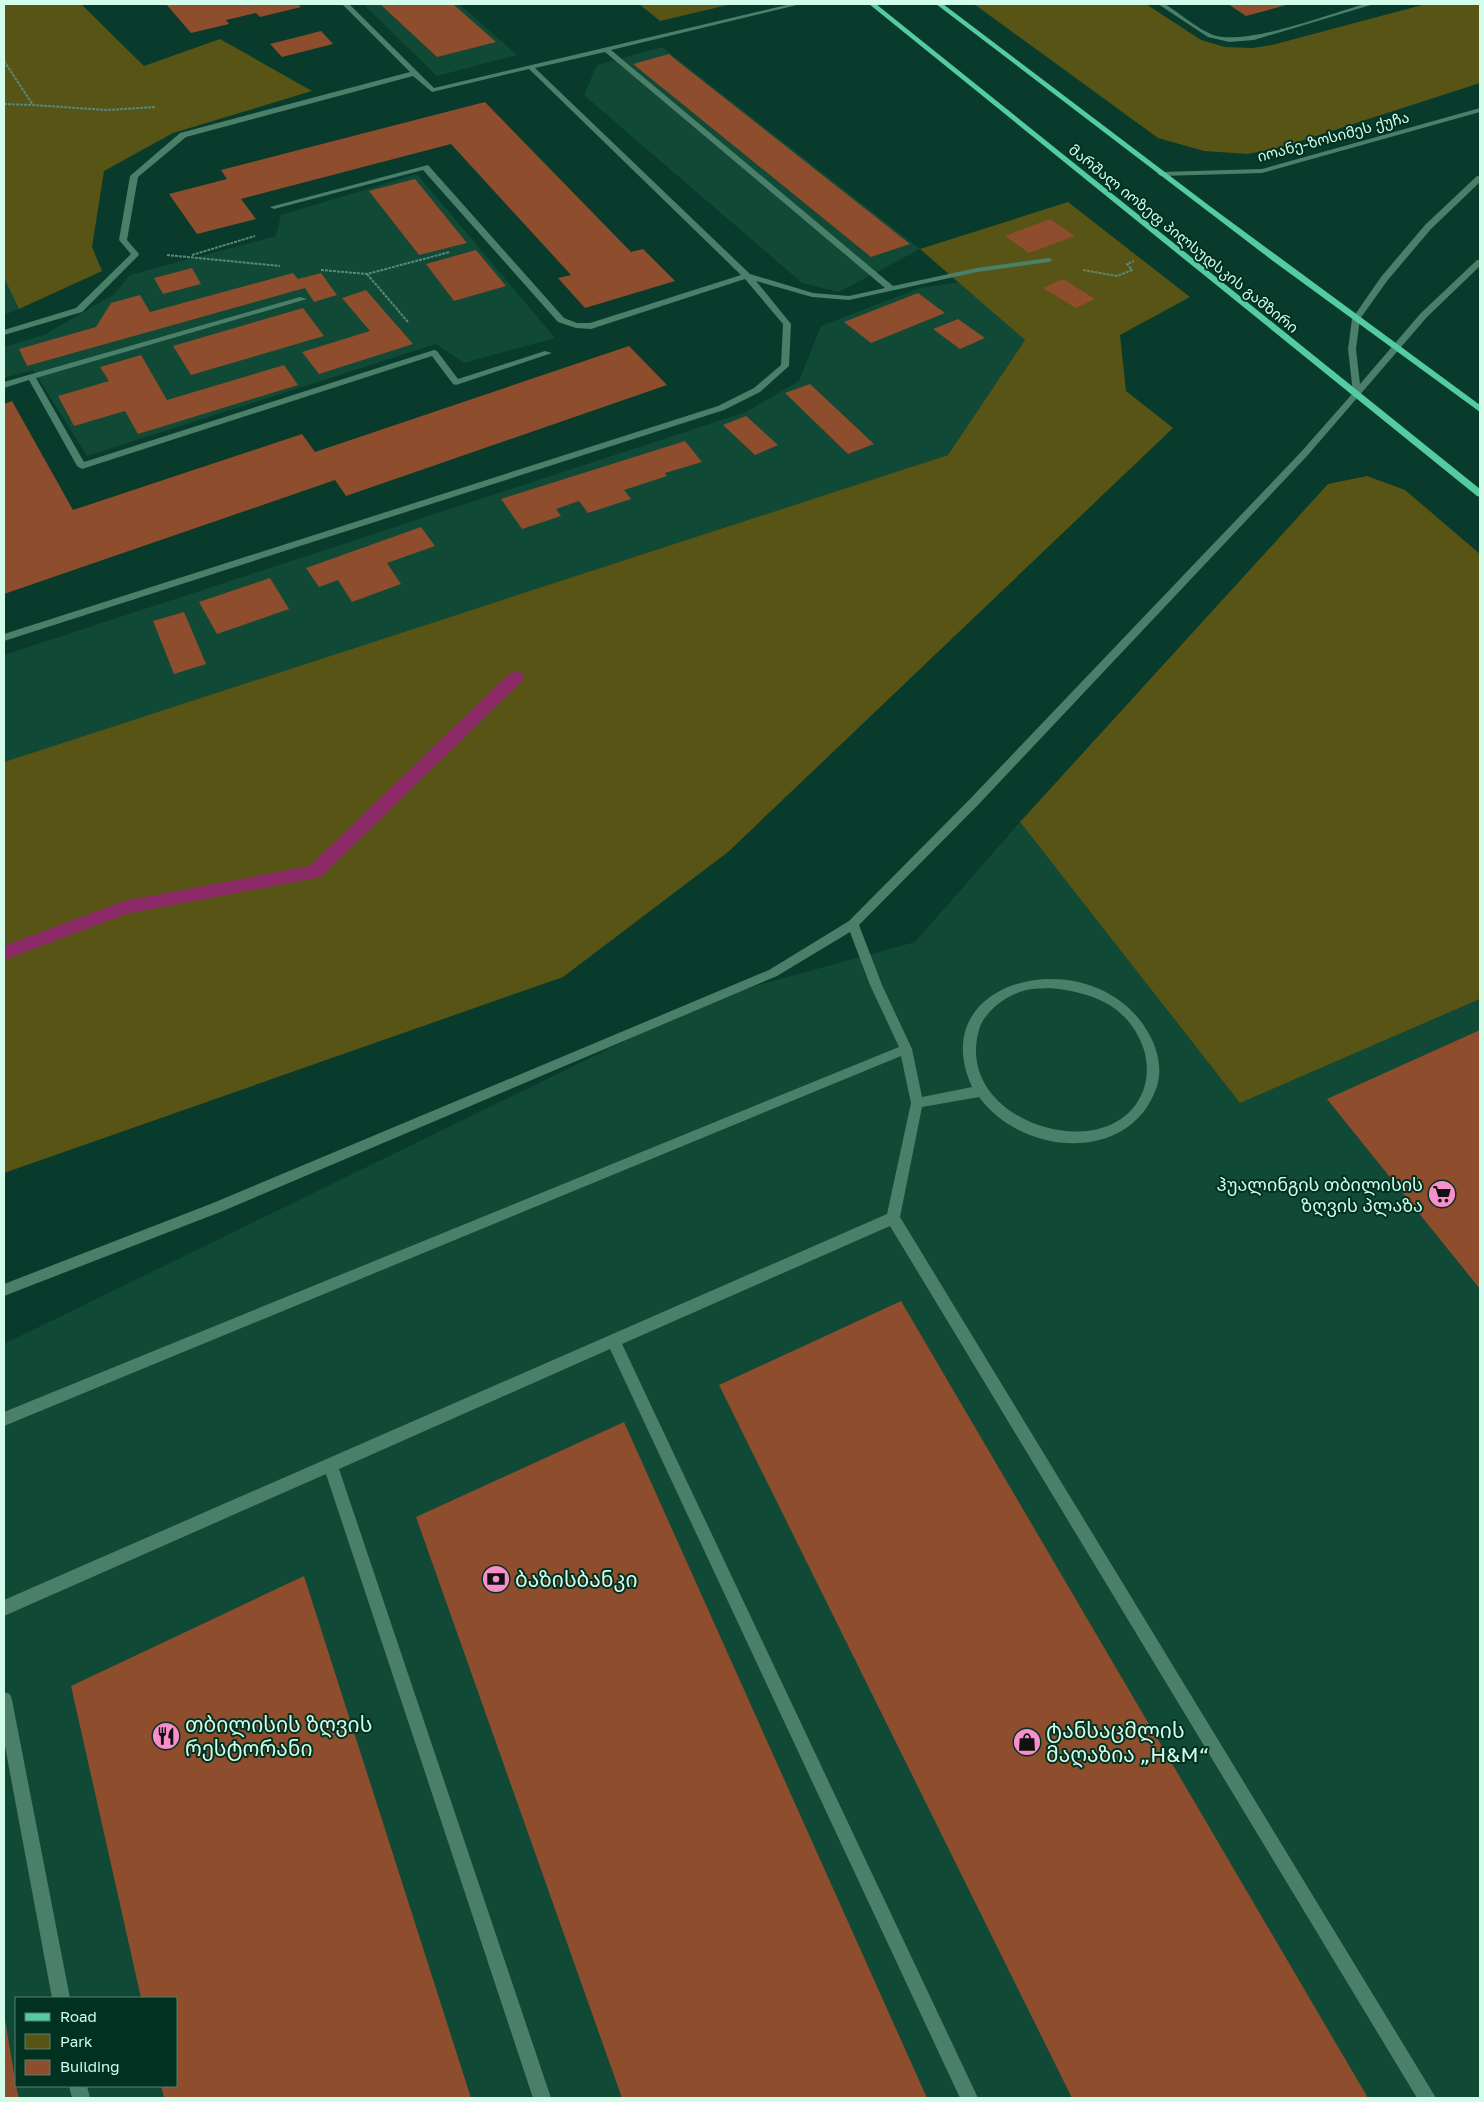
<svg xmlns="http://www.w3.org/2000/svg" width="1484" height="2102" viewBox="0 0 1484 2102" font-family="'Golos Text','Noto Sans Georgian',sans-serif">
<rect width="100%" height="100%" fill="#083b2b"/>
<path fill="#104936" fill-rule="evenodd" d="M 363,4 L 459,4 L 517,55 L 437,76 Z
M 662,47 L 920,249 L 839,292 L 802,283 L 584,95 L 597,65 Z
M 417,174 L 555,338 L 464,363 L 436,344 L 87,456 L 33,370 L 4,378 L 4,347 L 44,335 L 113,295 L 130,275 L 276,236 L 281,215 Z
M 4,278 L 19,309 L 4,315 Z
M 959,282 L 1025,340 L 948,455 L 4,762 L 4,655 L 746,412 L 799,381 L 821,326 L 920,288 Z
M 1020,822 L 1240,1103 L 1480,999 L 1480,2098 L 4,2098 L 4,1344 L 715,997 L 915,942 ZM 16,1998 L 176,1998 L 176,2086 L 16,2086 Z"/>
<path fill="#575416" d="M 4,4 L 81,4 L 144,66 L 220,39 L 312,91 L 173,133 L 104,171 L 92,247 L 102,271 L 19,309 L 4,278 Z
M 639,4 L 732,4 L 660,21 Z
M 974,4 L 1146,4 L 1201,40 L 1225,47 L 1252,48 L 1272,45 L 1426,4 L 1480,4 L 1480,83 L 1282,147 L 1248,154 L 1204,151 L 1158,138 Z
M 1068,202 L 1190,297 L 1120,335 L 1126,391 L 1173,428 L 728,852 L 563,977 L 4,1173 L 4,762 L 948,455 L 1025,340 L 920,249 Z
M 1367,476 L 1405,490 L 1480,554 L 1480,999 L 1240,1103 L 1020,822 L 1328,484 Z"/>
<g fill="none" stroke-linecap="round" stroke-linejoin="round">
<path fill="#8b2a66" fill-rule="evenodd" d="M 516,672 L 522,673 L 524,677 L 522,681 L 321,877 L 126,914 L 4,960 L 4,946 L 124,901 L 310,866 L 510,673 Z"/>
</g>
<path fill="#8e4d2c" d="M 166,4 L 298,4 L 301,7 L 260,17 L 256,13 L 226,20 L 229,24 L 191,33 Z
M 380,4 L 453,4 L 496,42 L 437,57 Z
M 1228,4 L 1290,4 L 1246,16 Z
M 321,31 L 333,44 L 282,57 L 270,44 Z
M 669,54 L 680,63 L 910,244 L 871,257 L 633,64 Z
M 485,102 L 631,252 L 643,249 L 675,281 L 585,308 L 558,278 L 571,275 L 451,144 L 241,199 L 256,219 L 197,234 L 169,194 L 227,179 L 221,170 Z
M 415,179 L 467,243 L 419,255 L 369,191 Z
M 1050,219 L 1075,236 L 1029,253 L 1005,236 Z
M 476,250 L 506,286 L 454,301 L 426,264 Z
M 192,268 L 201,284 L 163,294 L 154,278 Z
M 293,273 L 298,279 L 321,273 L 337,295 L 314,302 L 305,288 L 27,366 L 19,349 L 96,327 L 111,303 L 140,295 L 150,312 Z
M 1063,279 L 1095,299 L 1076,308 L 1043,288 Z
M 366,290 L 413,344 L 319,374 L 302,352 L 370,331 L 342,298 Z
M 918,293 L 945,313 L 871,343 L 844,322 Z
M 303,308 L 324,336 L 191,375 L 173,346 Z
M 958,319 L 985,338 L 960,349 L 933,329 Z
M 629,346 L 667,385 L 346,496 L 335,480 L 4,594 L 4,404 L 12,401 L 73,510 L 302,434 L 315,452 Z
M 141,355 L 167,400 L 284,365 L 298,385 L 138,434 L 125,411 L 74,426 L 58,396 L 109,381 L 100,367 Z
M 810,384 L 874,444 L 848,454 L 785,393 Z
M 746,416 L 778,445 L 755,455 L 723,425 Z
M 685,441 L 702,462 L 665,473 L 667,476 L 624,490 L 631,499 L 588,513 L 579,501 L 556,509 L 561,516 L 522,529 L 501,499 Z
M 421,527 L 435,546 L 387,563 L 401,584 L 352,602 L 338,580 L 319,587 L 306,568 Z
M 270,578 L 289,609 L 217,634 L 199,602 Z
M 184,612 L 206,664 L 174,674 L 153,621 Z
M 1480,1030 L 1480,1289 L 1327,1099 Z
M 901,1301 L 1368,2098 L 1072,2098 L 719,1385 Z
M 624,1422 L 927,2098 L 622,2098 L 416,1517 Z
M 304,1576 L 471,2098 L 164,2098 L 161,2086 L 176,2086 L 176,1998 L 141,1998 L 71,1686 Z
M 5,2019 L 16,2086 L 19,2098 L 4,2098 Z"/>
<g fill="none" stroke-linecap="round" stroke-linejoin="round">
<path stroke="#598877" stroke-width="2" stroke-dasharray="3 1" stroke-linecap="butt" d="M 4,61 L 33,105 L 106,110 L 156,107
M 4,104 L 32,105
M 167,255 L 280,266
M 192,255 L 255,236
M 321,270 L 367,274 L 450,252
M 1083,270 L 1117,276 L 1132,270 L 1127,264 L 1134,261
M 367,274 L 408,322"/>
<path fill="#4a7f6a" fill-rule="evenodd" d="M 342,4 L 349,4 L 434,88 L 791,4 L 801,4 L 611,50 L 893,286 L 977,268 L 1049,258 L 1053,260 L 1049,262 L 977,272 L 849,300 L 812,297 L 756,281 L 791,324 L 789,366 L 760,392 L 724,410 L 4,641 L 4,634 L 718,406 L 754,388 L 781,365 L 783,324 L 745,279 L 591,329 L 576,328 L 558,322 L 423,170 L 274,209 L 270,207 L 428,165 L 564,318 L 577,323 L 590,323 L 741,275 L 529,69 L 432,92 L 413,76 L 186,137 L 138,177 L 127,240 L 139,254 L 138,256 L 82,312 L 4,335 L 4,330 L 76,308 L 131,254 L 119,240 L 130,176 L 180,133 L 410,72 ZM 605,52 L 885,288 L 849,296 L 813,293 L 750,274 L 535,68 Z
M 1158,4 L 1165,4 C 1179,13 1198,29 1213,35 C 1247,46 1329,14 1365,4 L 1374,4 L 1254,40 L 1229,42 L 1208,37 Z
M 1480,108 L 1480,112 L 1262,173 L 1161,176 L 1157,174 L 1161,172 L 1262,169 Z
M 1477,176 L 1480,176 L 1480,182 L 1431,229 L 1387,281 L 1360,319 L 1356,349 L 1360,384 L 1421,313 L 1477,260 L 1480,260 L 1480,266 L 1427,317 L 1307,456 L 978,805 L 859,925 L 882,985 L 912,1049 L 922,1097 L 972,1087 C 921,975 1097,938 1149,1034 C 1158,1050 1163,1071 1156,1089 C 1128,1165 1021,1155 979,1097 L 922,1107 L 900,1217 L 1436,2098 L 1417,2098 L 890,1226 L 622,1344 L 978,2098 L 960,2098 L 610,1349 L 339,1469 L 551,2098 L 533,2098 L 326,1474 L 4,1616 L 4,1600 L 887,1214 L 911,1103 L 901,1056 L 4,1426 L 4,1412 L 899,1047 L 870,985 L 850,932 L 777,976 L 223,1211 L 4,1296 L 4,1284 L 213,1203 L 769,970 L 849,921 L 970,799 L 1301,452 L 1353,393 L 1348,349 L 1352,319 L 1381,277 L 1425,225 ZM 1049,988 C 1092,992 1129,1005 1144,1050 C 1148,1064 1148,1078 1143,1091 C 1112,1171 952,1123 979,1030 C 984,1012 1005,996 1023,991 C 1031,988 1040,989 1049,988 Z
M 300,297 L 307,299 L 36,378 L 84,462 L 434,350 L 437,351 L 458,379 L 545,351 L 552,353 L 456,385 L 453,384 L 432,356 L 82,469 L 77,466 L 29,380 L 4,388 L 4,382 Z
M 4,1692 L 10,1694 L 12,1700 L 70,1998 L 52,1998 L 4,1741 Z
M 69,2086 L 87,2086 L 90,2098 L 72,2098 Z"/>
<path fill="#54cba0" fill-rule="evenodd" d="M 869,4 L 876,4 L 1480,489 L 1480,497 L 1477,496 Z
M 936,4 L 943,4 L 1211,207 L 1480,405 L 1480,412 L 1273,261 Z"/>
</g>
<defs>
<symbol id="supermarket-disc" viewBox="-11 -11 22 22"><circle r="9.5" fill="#f98fca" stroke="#003121"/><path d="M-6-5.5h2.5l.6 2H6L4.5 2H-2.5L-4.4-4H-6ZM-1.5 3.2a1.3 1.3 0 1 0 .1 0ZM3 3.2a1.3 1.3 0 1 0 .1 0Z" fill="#111"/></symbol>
<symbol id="bank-disc" viewBox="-11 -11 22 22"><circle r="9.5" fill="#f98fca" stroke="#003121"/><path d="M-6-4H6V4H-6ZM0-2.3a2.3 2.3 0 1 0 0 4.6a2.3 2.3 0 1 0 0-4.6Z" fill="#111"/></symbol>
<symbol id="restaurant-disc" viewBox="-11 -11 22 22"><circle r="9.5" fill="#f98fca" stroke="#003121"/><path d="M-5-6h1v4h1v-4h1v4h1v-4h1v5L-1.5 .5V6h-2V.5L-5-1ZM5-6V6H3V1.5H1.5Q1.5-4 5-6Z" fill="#111"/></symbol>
<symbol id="shop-disc" viewBox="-11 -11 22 22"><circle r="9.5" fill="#f98fca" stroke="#003121"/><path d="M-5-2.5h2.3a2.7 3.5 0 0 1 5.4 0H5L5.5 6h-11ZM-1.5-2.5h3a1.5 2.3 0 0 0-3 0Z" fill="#111"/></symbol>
</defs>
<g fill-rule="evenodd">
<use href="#supermarket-disc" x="1426" y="1178" width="32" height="32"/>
<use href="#bank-disc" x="480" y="1563" width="32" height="32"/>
<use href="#restaurant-disc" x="150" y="1720" width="32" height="32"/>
<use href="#shop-disc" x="1011" y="1726" width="32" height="32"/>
</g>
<g text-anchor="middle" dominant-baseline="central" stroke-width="4" stroke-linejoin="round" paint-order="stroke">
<g font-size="15" fill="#d3fcea" stroke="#003121">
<text transform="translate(1333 136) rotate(-15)">იოანე-ზოსიმეს ქუჩა</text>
<text transform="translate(1184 238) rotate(39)">მარშალ იოზეფ პილსუდსკის გამზირი</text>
</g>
<g font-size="18" fill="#d3fcea" stroke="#003121" text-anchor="end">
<text x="1423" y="1184">ჰუალინგის თბილისის<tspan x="1423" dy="21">ზღვის პლაზა</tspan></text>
</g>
<g font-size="21" fill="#d3fcea" stroke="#003121" text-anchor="start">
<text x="515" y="1579">ბაზისბანკი</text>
<text x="185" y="1724">თბილისის ზღვის<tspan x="185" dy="24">რესტორანი</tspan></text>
<text x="1046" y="1730">ტანსაცმლის<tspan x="1046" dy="24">მაღაზია „H&amp;M“</tspan></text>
</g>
</g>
<rect width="1484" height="2102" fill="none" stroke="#d3fcea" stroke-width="10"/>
<rect x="15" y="1997" width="162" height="90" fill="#003121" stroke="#548271"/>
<rect x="25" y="2013" width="25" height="8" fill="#54cba0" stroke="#548271"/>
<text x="60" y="2022" font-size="15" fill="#d3fcea">Road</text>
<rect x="25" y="2034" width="25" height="15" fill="#575416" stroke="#548271"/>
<text x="60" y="2047" font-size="15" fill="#d3fcea">Park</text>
<rect x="25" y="2060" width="25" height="15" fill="#8e4d2c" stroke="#548271"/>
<text x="60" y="2072" font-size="15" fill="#d3fcea">Building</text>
</svg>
